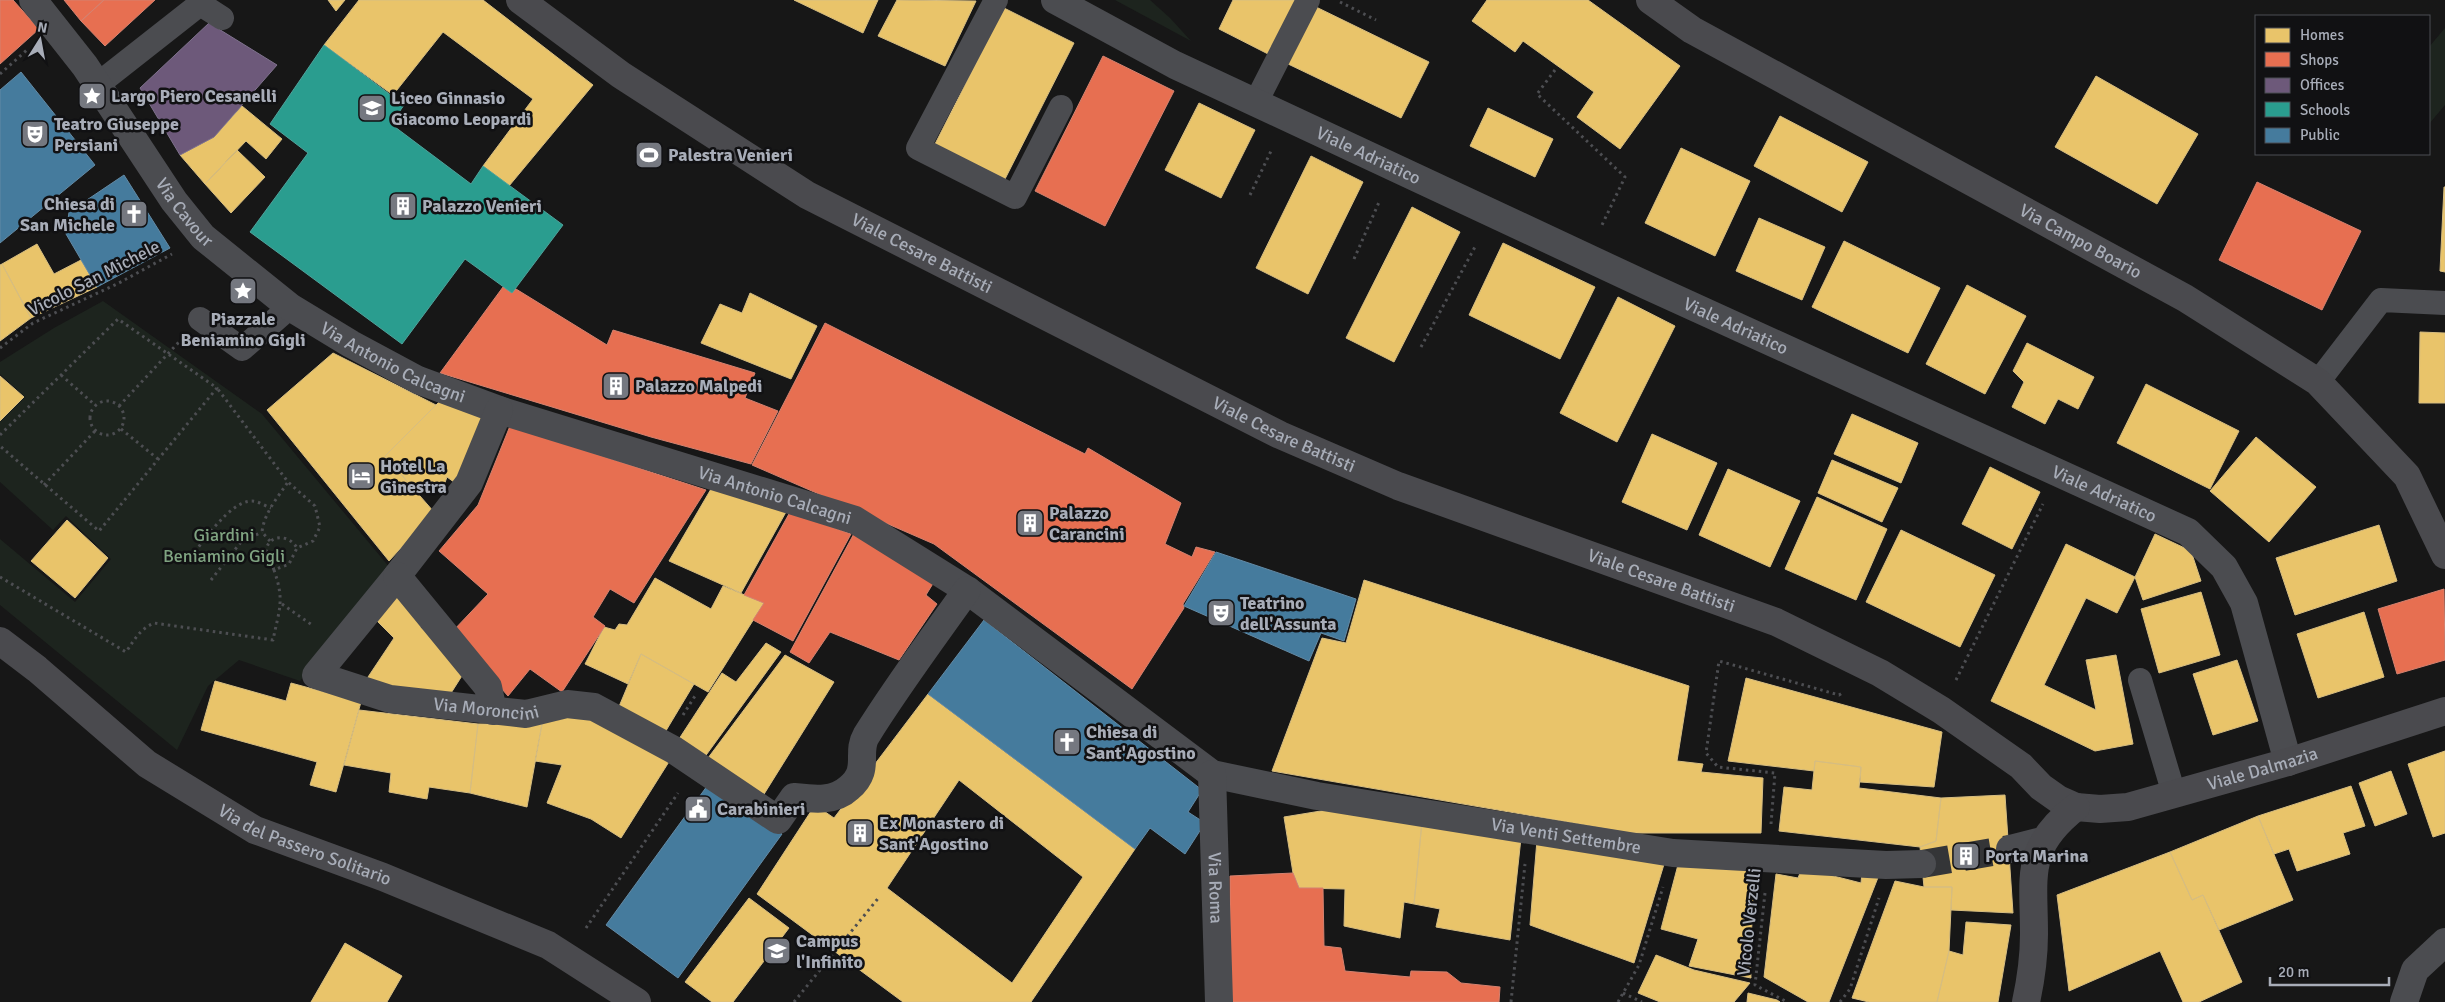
<svg xmlns="http://www.w3.org/2000/svg" width="2445" height="1002" viewBox="0 0 2445 1002" font-family="Signika,sans-serif">
<rect width="100%" height="100%" fill="#171717"/>
<path fill="#1d241e" d="M 1115,0 L 1150,0 L 1170,18 L 1191,41 Z
M 2445,28 L 2445,105 L 2429,124 L 2429,47 Z
M 103,301 L 262,414 L 390,568 L 300,681 L 239,660 L 208,686 L 177,750 L 0,605 L 0,539 L 75,602 L 111,559 L 66,516 L 53,530 L 0,482 L 0,422 L 25,397 L 0,374 L 0,362 L 54,328 Z"/>
<path fill="#e9c46a" stroke="#d6bd81" fill-rule="evenodd" d="M 328,0 L 345,0 L 336,11 Z
M 359,0 L 483,0 L 593,85 L 509,186 L 483,166 L 533,99 L 443,32 L 393,95 L 324,45 Z
M 794,0 L 878,0 L 863,33 Z
M 897,0 L 976,1 L 945,66 L 878,36 Z
M 1233,0 L 1300,0 L 1272,56 L 1219,29 Z
M 1487,0 L 1588,0 L 1680,66 L 1620,149 L 1577,117 L 1594,92 L 1523,41 L 1515,52 L 1472,21 Z
M 1314,6 L 1429,62 L 1401,118 L 1286,63 Z
M 1004,8 L 1074,43 L 1005,179 L 935,144 Z
M 2096,76 L 2198,134 L 2157,204 L 2055,147 Z
M 1199,103 L 1255,130 L 1221,198 L 1165,170 Z
M 242,106 L 282,139 L 266,159 L 246,141 L 205,184 L 180,155 L 214,137 Z
M 1488,108 L 1553,139 L 1535,177 L 1470,146 Z
M 1780,116 L 1868,162 L 1842,212 L 1754,166 Z
M 1681,148 L 1750,181 L 1715,256 L 1645,223 Z
M 237,150 L 265,177 L 231,213 L 205,184 Z
M 1311,156 L 1363,182 L 1308,294 L 1256,268 Z
M 2444,187 L 2445,187 L 2445,272 L 2440,271 Z
M 1412,207 L 1460,232 L 1394,362 L 1346,338 Z
M 1759,218 L 1825,247 L 1802,300 L 1736,271 Z
M 1844,241 L 1940,288 L 1908,353 L 1812,307 Z
M 1503,243 L 1595,287 L 1560,359 L 1469,315 Z
M 37,244 L 54,274 L 81,260 L 97,287 L 31,318 L 2,264 Z
M 2,264 L 31,318 L 0,341 L 0,265 Z
M 1967,285 L 2026,316 L 1985,394 L 1926,364 Z
M 750,293 L 817,326 L 791,379 L 701,343 L 720,304 L 742,313 Z
M 1618,297 L 1675,326 L 1617,442 L 1560,413 Z
M 2420,332 L 2445,333 L 2445,403 L 2419,403 Z
M 2027,343 L 2094,377 L 2078,409 L 2058,399 L 2045,424 L 2012,407 L 2024,382 L 2013,371 Z
M 333,353 L 436,405 L 385,456 L 434,512 L 389,561 L 267,410 Z
M 0,376 L 24,397 L 0,421 Z
M 2146,384 L 2239,431 L 2210,489 L 2117,443 Z
M 439,402 L 488,420 L 458,485 L 447,477 L 443,488 L 431,481 L 419,495 L 385,456 Z
M 1852,414 L 1918,443 L 1901,483 L 1834,454 Z
M 1652,434 L 1717,463 L 1687,530 L 1622,502 Z
M 2256,437 L 2316,487 L 2269,542 L 2210,491 Z
M 1832,460 L 1898,488 L 1882,522 L 1818,493 Z
M 1990,467 L 2040,492 L 2012,549 L 1962,524 Z
M 1728,469 L 1800,501 L 1770,567 L 1699,535 Z
M 711,489 L 786,512 L 741,593 L 669,561 Z
M 1817,497 L 1887,529 L 1856,600 L 1785,569 Z
M 67,520 L 108,558 L 75,598 L 31,561 Z
M 2379,525 L 2397,581 L 2295,615 L 2276,558 Z
M 1901,530 L 1995,575 L 1960,647 L 1866,602 Z
M 2155,534 L 2191,551 L 2201,581 L 2143,600 L 2135,577 Z
M 2066,544 L 2135,577 L 2117,613 L 2086,598 L 2044,685 L 2096,710 L 2086,660 L 2116,655 L 2133,744 L 2095,751 L 1991,701 Z
M 655,578 L 711,609 L 723,586 L 764,603 L 708,692 L 641,654 L 628,684 L 585,664 L 604,627 L 615,630 L 619,624 L 627,625 Z
M 1364,580 L 1689,686 L 1677,761 L 1703,764 L 1701,772 L 1763,778 L 1761,833 L 1631,833 L 1272,771 L 1322,638 L 1346,643 Z
M 401,591 L 426,621 L 420,627 L 443,646 L 465,671 L 446,701 L 362,686 L 394,638 L 375,619 Z
M 2201,592 L 2220,655 L 2159,673 L 2141,609 Z
M 2364,612 L 2384,677 L 2318,698 L 2297,634 Z
M 766,643 L 781,652 L 704,758 L 677,742 L 722,673 L 736,682 Z
M 641,654 L 694,684 L 664,734 L 618,709 Z
M 785,655 L 834,682 L 761,799 L 705,762 Z
M 2237,660 L 2258,721 L 2213,735 L 2193,674 Z
M 1746,678 L 1942,732 L 1934,787 L 1860,782 L 1861,767 L 1815,761 L 1814,771 L 1728,761 Z
M 215,681 L 286,701 L 291,683 L 361,702 L 336,792 L 310,785 L 317,762 L 201,730 Z
M 928,694 L 1135,849 L 1031,1002 L 903,1002 L 757,894 L 815,805 L 834,818 ZM 959,780 L 1083,877 L 1012,983 L 887,888 Z
M 359,710 L 478,724 L 470,793 L 429,787 L 427,799 L 389,792 L 391,773 L 344,765 Z
M 558,713 L 593,718 L 672,757 L 621,838 L 591,819 L 547,803 L 562,765 L 535,761 L 542,724 Z
M 478,724 L 542,724 L 527,807 L 470,793 Z
M 2445,751 L 2445,833 L 2433,837 L 2408,764 Z
M 1815,761 L 1861,767 L 1859,788 L 1941,798 L 1936,841 L 1920,847 L 1779,831 L 1784,787 L 1812,790 Z
M 2391,771 L 2407,814 L 2375,826 L 2359,783 Z
M 2351,786 L 2365,826 L 2343,833 L 2350,854 L 2297,871 L 2289,849 L 2274,854 L 2258,816 Z
M 2005,795 L 2013,913 L 1951,910 L 1952,887 L 1924,887 L 1920,847 L 1936,841 L 1941,798 Z
M 1333,809 L 1422,822 L 1414,904 L 1404,902 L 1400,938 L 1344,926 L 1345,889 L 1299,888 L 1293,873 L 1284,817 Z
M 2258,816 L 2293,900 L 2219,930 L 2203,895 L 2192,900 L 2170,852 Z
M 1422,822 L 1521,838 L 1510,940 L 1436,927 L 1440,909 L 1414,904 Z
M 1537,840 L 1665,861 L 1634,963 L 1530,925 Z
M 2170,852 L 2192,900 L 2203,895 L 2242,982 L 2199,1002 L 2183,1002 L 2160,951 L 2069,991 L 2057,895 Z
M 1679,861 L 1757,865 L 1750,947 L 1751,978 L 1689,966 L 1698,939 L 1661,929 Z
M 1802,868 L 1861,883 L 1862,872 L 1879,875 L 1829,1002 L 1808,1002 L 1764,977 L 1776,874 L 1798,878 Z
M 1895,881 L 1924,887 L 1952,887 L 1949,951 L 1937,1002 L 1869,1002 L 1852,998 Z
M 749,898 L 789,928 L 733,1002 L 712,1002 L 685,982 Z
M 1966,922 L 2011,925 L 1998,1002 L 1937,1002 L 1949,951 L 1963,955 Z
M 345,943 L 402,976 L 387,1002 L 311,1002 Z
M 1656,955 L 1694,970 L 1750,983 L 1734,1002 L 1660,1002 L 1638,993 Z
M 1748,993 L 1777,1000 L 1780,1002 L 1747,1002 Z"/>
<path fill="#e76f51" stroke="#d48270" d="M 0,0 L 13,0 L 39,29 L 0,64 Z
M 64,0 L 104,0 L 81,21 Z
M 104,0 L 155,0 L 105,46 L 81,21 Z
M 1103,56 L 1174,91 L 1105,226 L 1035,191 Z
M 2257,182 L 2361,231 L 2322,310 L 2219,260 Z
M 503,287 L 512,293 L 516,289 L 607,345 L 613,330 L 755,373 L 745,398 L 778,411 L 751,464 L 651,437 L 440,373 Z
M 825,323 L 1085,454 L 1088,448 L 1181,503 L 1165,544 L 1192,557 L 1196,547 L 1215,552 L 1183,604 L 1184,608 L 1132,689 L 934,544 L 752,465 Z
M 510,426 L 706,490 L 634,603 L 610,589 L 593,617 L 605,626 L 562,692 L 530,669 L 508,696 L 452,632 L 488,594 L 439,551 L 478,505 Z
M 790,512 L 851,534 L 793,641 L 753,620 L 764,603 L 744,595 Z
M 857,528 L 937,577 L 926,595 L 937,604 L 899,660 L 830,632 L 809,663 L 790,652 Z
M 2444,589 L 2445,660 L 2397,674 L 2378,609 Z
M 1293,873 L 1299,888 L 1323,888 L 1324,946 L 1341,948 L 1345,971 L 1410,977 L 1411,971 L 1447,972 L 1461,983 L 1500,987 L 1499,1002 L 1230,1002 L 1230,876 Z"/>
<path fill="#6d597a" stroke="#7f728d" d="M 209,23 L 277,65 L 214,137 L 180,155 L 140,88 Z"/>
<path fill="#2a9d8f" stroke="#50a29b" d="M 324,45 L 404,105 L 391,124 L 471,184 L 483,166 L 563,225 L 512,293 L 465,259 L 402,344 L 250,232 L 308,153 L 270,124 Z"/>
<path fill="#457b9d" stroke="#638aa5" d="M 21,72 L 95,165 L 0,243 L 0,90 Z
M 124,175 L 170,248 L 97,287 L 66,234 L 69,212 Z
M 1216,552 L 1356,599 L 1344,641 L 1321,633 L 1309,661 L 1184,606 Z
M 984,620 L 1202,790 L 1188,812 L 1205,823 L 1185,854 L 1150,828 L 1135,849 L 928,694 Z
M 710,782 L 782,834 L 678,978 L 606,925 Z"/>
<g fill="none" stroke-linecap="round" stroke-linejoin="round">
<path stroke="#343537" stroke-width="28" stroke-dasharray="28 14" stroke-linecap="butt" d="M 1922,864 L 2010,849"/>
<path stroke="#4d4e52" stroke-width="3" stroke-dasharray="2.5 4" stroke-linecap="butt" d="M 1340,2 L 1376,20
M 1555,70 L 1537,94 L 1625,177 L 1601,227
M 0,74 L 28,49
M 1250,195 L 1272,149
M 1354,259 L 1380,200
M 1421,347 L 1476,245
M 0,348 L 33,323 L 117,284 L 172,254
M 61,375 L 95,405
M90 418a17 17 0 1 1 34 0a17 17 0 1 1-34 0Z
M 119,406 L 179,342
M 121,429 L 158,459
M 0,435 L 118,319 L 217,388 L 99,531 L 0,446
M 44,485 L 95,431
M 270,541 L 262,532 C 264,513 278,497 288,482
M 187,562 C 201,545 229,501 252,501 C 258,501 265,506 271,508
M 274,570 L 266,550 C 269,534 289,534 297,548
M 0,577 L 126,652 C 135,639 139,630 154,623 L 273,640 C 279,610 285,601 274,570 L 289,564 L 297,548 L 313,541 L 320,527 L 315,506 L 288,482 L 217,388
M 211,580 L 241,542 L 262,532
M 282,604 L 312,625
M 1956,680 L 2043,504
M 683,715 L 695,696
M 1771,824 L 1775,773 L 1718,767 L 1706,753 L 1719,661 L 1839,695 L 1842,693
M 1765,893 L 1755,985 L 1787,1002
M 586,928 L 678,793
M 1623,993 L 1642,1002
M 794,1002 L 880,896
M 1511,1002 L 1525,864
M 1618,1002 L 1639,965 L 1663,887
M 1840,1002 L 1850,989 L 1879,898"/>
<path stroke="#4b4c50" stroke-width="24" d="M 996,0 L 918,148 L 1015,197 L 1061,107
M 97,85 L 200,4 L 222,18
M 1256,102 L 1308,0
M 200,319 L 242,349 L 290,307
M 2318,382 L 2381,300 L 2445,303
M 2140,680 L 2174,794"/>
<g stroke="#4b4c50" stroke-width="28">
<path id="s1" d="M 33,0 L 85,66 L 174,201 L 203,237 L 290,307 L 351,344 L 418,380 L 499,410 L 855,520 L 967,590 L 1212,774 L 1317,796 L 1673,853 L 1886,865 L 1922,864"/>
<path id="s2" d="M 1055,0 L 1175,65 L 1648,286 L 2188,532 L 2224,567 L 2244,603 L 2288,762"/>
<path id="s3" d="M 499,410 L 469,483 L 397,576 L 316,675 L 390,699 L 526,714 L 567,704 L 594,707 L 674,750 L 778,820 L 794,797 C 813,799 834,802 849,788 C 871,770 856,753 866,736 C 897,686 933,638 967,590"/>
<path d="M 397,576 L 488,687 L 493,711"/>
<path id="s4" d="M 1212,774 L 1219,1002"/>
<path d="M 2010,849 L 2042,841"/>
<path d="M 2404,1002 L 2415,970 L 2445,942"/>
</g>
<g stroke="#4a4a4e" stroke-width="28">
<path id="s5" d="M 520,0 L 621,75 L 807,195 L 1280,435 L 1398,486 L 1776,622 L 1880,673 L 1941,710 L 2021,766 L 2041,787 L 2058,799 L 2076,807 L 2100,809 L 2128,807 L 2288,762 L 2445,711"/>
<path id="s6" d="M 1650,0 L 1692,30 L 2185,298 L 2318,382 L 2407,476 L 2445,555"/>
<path id="s7" d="M 0,641 L 37,669 L 147,764 L 255,830 L 383,877 L 548,945 L 637,1002"/>
<path d="M 2026,1002 C 2031,979 2034,957 2034,934 C 2034,875 2024,848 2076,807"/>
</g>
</g>
<defs>
<symbol id="sight-square" viewBox="-11 -11 22 22"><rect x="-9" y="-9" width="18" height="18" rx="4" fill="#757880" stroke="#111113"/><path d="M0-6L1.8-2.2L6-1.7L2.9 1.2L3.7 5.4L0 3.3L-3.7 5.4L-2.9 1.2L-6-1.7L-1.8-2.2Z" fill="#fff"/></symbol>
<symbol id="school-square" viewBox="-11 -11 22 22"><rect x="-9" y="-9" width="18" height="18" rx="4" fill="#757880" stroke="#111113"/><path d="M0-5L7-2L0 1L-7-2ZM-4 1L0 2.5L4 1V4Q0 6-4 4Z" fill="#fff"/></symbol>
<symbol id="theatre-square" viewBox="-11 -11 22 22"><rect x="-9" y="-9" width="18" height="18" rx="4" fill="#757880" stroke="#111113"/><path d="M-5-5.5Q0-4 5-5.5V0Q5 5 0 6Q-5 5-5 0ZM-3.3-2.5H-1v1.5H-3.3ZM1-2.5H3.3v1.5H1ZM-2.8 1Q0 5.5 2.8 1Z" fill="#fff"/></symbol>
<symbol id="stadium-square" viewBox="-11 -11 22 22"><rect x="-9" y="-9" width="18" height="18" rx="4" fill="#757880" stroke="#111113"/><path d="M0-5a6.5 5 0 1 0 0 10a6.5 5 0 1 0 0-10ZM-3.5-1.8h7v3.6h-7Z" fill="#fff"/></symbol>
<symbol id="building-square" viewBox="-11 -11 22 22"><rect x="-9" y="-9" width="18" height="18" rx="4" fill="#757880" stroke="#111113"/><path d="M-4-6H4V6H1V3H-1V6H-4ZM-2.5-4.3h1.7v1.8h-1.7ZM.8-4.3h1.7v1.8H.8ZM-2.5-1h1.7V.8h-1.7ZM.8-1h1.7V.8H.8Z" fill="#fff"/></symbol>
<symbol id="church-square" viewBox="-11 -11 22 22"><rect x="-9" y="-9" width="18" height="18" rx="4" fill="#757880" stroke="#111113"/><path d="M-1.2-6h2.4v3.5h3.3v2.4h-3.3V6h-2.4V-.1h-3.3v-2.4h3.3Z" fill="#fff"/></symbol>
<symbol id="hotel-square" viewBox="-11 -11 22 22"><rect x="-9" y="-9" width="18" height="18" rx="4" fill="#757880" stroke="#111113"/><path d="M-6-4.5h1.5V1H6V5H4.5V3h-9V5H-6ZM-4 0a1.8 1.8 0 1 1 3.6 0ZM.5 0V-2.5h3Q6-2.5 6 0Z" fill="#fff"/></symbol>
<symbol id="civic-square" viewBox="-11 -11 22 22"><rect x="-9" y="-9" width="18" height="18" rx="4" fill="#757880" stroke="#111113"/><path d="M-.6-6.5H3V-4.5H.6V-3L4-1V1h2V6H-6V1h2V-1L-.6-3ZM-1.2 2.5V6h2.4V2.5Z" fill="#fff"/></symbol>
</defs>
<g fill-rule="evenodd">
<use href="#sight-square" x="76" y="80" width="32" height="32"/>
<use href="#school-square" x="356" y="92" width="32" height="32"/>
<use href="#theatre-square" x="19" y="118" width="32" height="32"/>
<use href="#stadium-square" x="633" y="139" width="32" height="32"/>
<use href="#building-square" x="387" y="190" width="32" height="32"/>
<use href="#church-square" x="118" y="198" width="32" height="32"/>
<use href="#sight-square" x="227" y="275" width="32" height="32"/>
<use href="#building-square" x="600" y="370" width="32" height="32"/>
<use href="#hotel-square" x="345" y="460" width="32" height="32"/>
<use href="#building-square" x="1014" y="507" width="32" height="32"/>
<use href="#theatre-square" x="1205" y="597" width="32" height="32"/>
<use href="#church-square" x="1051" y="726" width="32" height="32"/>
<use href="#civic-square" x="682" y="793" width="32" height="32"/>
<use href="#building-square" x="844" y="817" width="32" height="32"/>
<use href="#building-square" x="1950" y="840" width="32" height="32"/>
<use href="#school-square" x="761" y="935" width="32" height="32"/>
</g>
<g text-anchor="middle" dominant-baseline="central" stroke-width="5" stroke-linejoin="round" paint-order="stroke">
<g font-size="18" font-weight="bold" fill="#a8adb8" stroke="#111113" text-anchor="start">
<text x="111" y="96">Largo Piero Cesanelli</text>
<text x="391" y="98">Liceo Ginnasio<tspan x="391" dy="21">Giacomo Leopardi</tspan></text>
<text x="54" y="124">Teatro Giuseppe<tspan x="54" dy="21">Persiani</tspan></text>
<text x="668" y="155">Palestra Venieri</text>
<text x="115" y="204" text-anchor="end">Chiesa di<tspan x="115" dy="21">San Michele</tspan></text>
<text x="422" y="206">Palazzo Venieri</text>
<text x="243" y="319" text-anchor="middle">Piazzale<tspan x="243" dy="21">Beniamino Gigli</tspan></text>
<text x="635" y="386">Palazzo Malpedi</text>
<text x="380" y="466">Hotel La<tspan x="380" dy="21">Ginestra</tspan></text>
<text x="1049" y="513">Palazzo<tspan x="1049" dy="21">Carancini</tspan></text>
<text x="1240" y="603">Teatrino<tspan x="1240" dy="21">dell'Assunta</tspan></text>
<text x="1086" y="732">Chiesa di<tspan x="1086" dy="21">Sant'Agostino</tspan></text>
<text x="717" y="809">Carabinieri</text>
<text x="879" y="823">Ex Monastero di<tspan x="879" dy="21">Sant'Agostino</tspan></text>
<text x="1985" y="856">Porta Marina</text>
<text x="796" y="941">Campus<tspan x="796" dy="21">l'Infinito</tspan></text>
</g>
<g font-size="18" fill="#a8adb8" stroke="#111113">
<text stroke="none"><textPath href="#s2" startOffset="350">Viale Adriatico</textPath></text>
<text stroke="none"><textPath href="#s1" startOffset="261">Via Cavour</textPath></text>
<text stroke="none"><textPath href="#s6" startOffset="494">Via Campo Boario</textPath></text>
<text stroke="none"><textPath href="#s5" startOffset="476">Viale Cesare Battisti</textPath></text>
<text transform="translate(94 278) rotate(-27)">Vicolo San Michele</text>
<text stroke="none"><textPath href="#s2" startOffset="755">Viale Adriatico</textPath></text>
<text stroke="none"><textPath href="#s1" startOffset="521">Via Antonio Calcagni</textPath></text>
<text stroke="none"><textPath href="#s5" startOffset="881">Viale Cesare Battisti</textPath></text>
<text stroke="none"><textPath href="#s2" startOffset="1160">Viale Adriatico</textPath></text>
<text stroke="none"><textPath href="#s1" startOffset="926">Via Antonio Calcagni</textPath></text>
<text stroke="none"><textPath href="#s5" startOffset="1286">Viale Cesare Battisti</textPath></text>
<text stroke="none"><textPath href="#s3" startOffset="499">Via Moroncini</textPath></text>
<text stroke="none"><textPath href="#s5" startOffset="1954">Viale Dalmazia</textPath></text>
<text stroke="none"><textPath href="#s1" startOffset="1808">Via Venti Settembre</textPath></text>
<text stroke="none"><textPath href="#s7" startOffset="370">Via del Passero Solitario</textPath></text>
<text stroke="none"><textPath href="#s4" startOffset="114">Via Roma</textPath></text>
<text transform="translate(1749 922) rotate(-84)">Vicolo Verzelli</text>
</g>
<g font-size="18" fill="#7fa381" stroke="#111113">
<text x="224" y="535">Giardini<tspan x="224" dy="21">Beniamino Gigli</tspan></text>
</g>
</g>
<rect x="2255" y="15" width="175" height="140" fill="#111113" stroke="#4d4f55"/>
<rect x="2265" y="28" width="25" height="15" fill="#e9c46a" stroke="#4d4f55"/>
<text x="2300" y="40" font-size="15" fill="#a8adb8">Homes</text>
<rect x="2265" y="52" width="25" height="15" fill="#e76f51" stroke="#4d4f55"/>
<text x="2300" y="65" font-size="15" fill="#a8adb8">Shops</text>
<rect x="2265" y="78" width="25" height="15" fill="#6d597a" stroke="#4d4f55"/>
<text x="2300" y="90" font-size="15" fill="#a8adb8">Offices</text>
<rect x="2265" y="102" width="25" height="15" fill="#2a9d8f" stroke="#4d4f55"/>
<text x="2300" y="115" font-size="15" fill="#a8adb8">Schools</text>
<rect x="2265" y="128" width="25" height="15" fill="#457b9d" stroke="#4d4f55"/>
<text x="2300" y="140" font-size="15" fill="#a8adb8">Public</text>
<g transform="translate(40 40) rotate(11)" stroke="#111113" stroke-width="4" paint-order="stroke">
<path d="M0-4L9 19L0 12L-9 19Z" fill="#a8adb8"/>
<text y="-8" font-size="14" font-weight="bold" text-anchor="middle" fill="#a8adb8">N</text>
</g>
<path d="M2270 977v8h119v-8" fill="none" stroke="#a8adb8" stroke-width="2.5"/>
<text x="2278" y="977" font-size="15" fill="#a8adb8" stroke="#111113" stroke-width="4" paint-order="stroke">20 m</text>
</svg>
